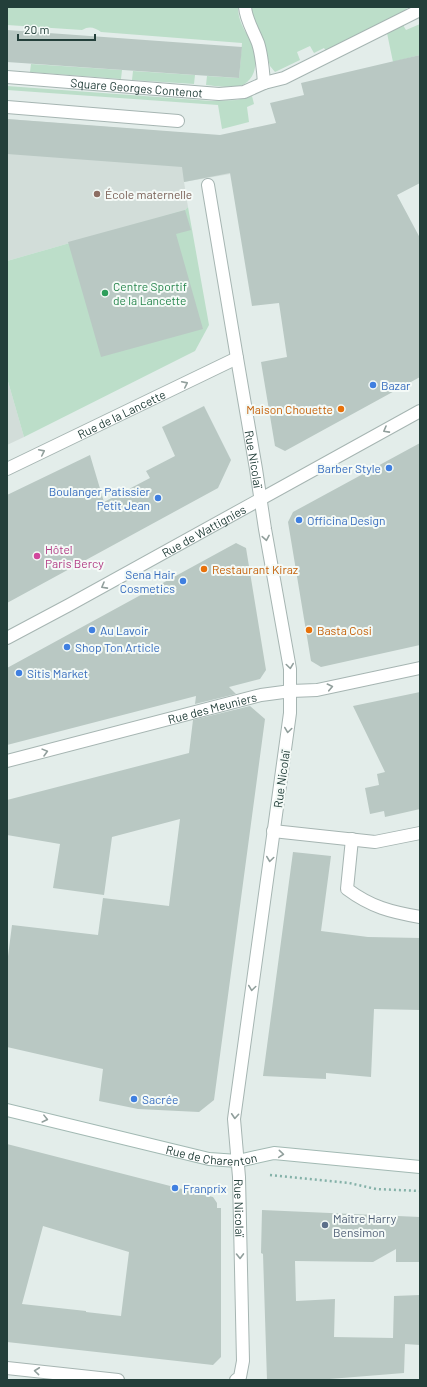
<svg xmlns="http://www.w3.org/2000/svg" width="427" height="1387" viewBox="0 0 427 1387" font-family="Barlow,sans-serif">
<rect width="100%" height="100%" fill="#e3edea"/>
<path fill="#d2ddd9" d="M 7,119 L 223,136 L 230,174 L 184,182 L 188,207 L 185,210 L 7,261 Z
M 7,378 L 24,437 L 7,445 Z"/>
<path fill="#bcdec9" d="M 7,7 L 238,7 C 238,25 249,34 254,50 C 258,63 255,81 240,86 C 232,88 215,86 206,85 L 207,76 L 239,78 L 242,43 L 101,32 C 94,27 89,26 82,30 L 7,25 Z
M 250,7 L 408,7 L 403,13 L 326,51 L 324,48 L 314,53 L 310,46 L 297,52 L 300,60 L 275,72 L 270,66 L 264,44 L 254,24 Z
M 420,24 L 420,55 L 393,62 L 387,33 L 403,25 L 406,30 Z
M 31,64 L 122,70 L 121,79 L 30,72 Z
M 133,71 L 195,75 L 194,84 L 132,80 Z
M 7,86 L 212,101 L 237,100 L 252,96 L 254,104 L 247,107 L 249,122 L 222,129 L 218,105 L 7,90 Z
M 188,207 L 209,325 L 195,351 L 24,437 L 7,378 L 7,261 L 185,210 Z"/>
<path fill="#b9c8c3" fill-rule="evenodd" d="M 7,30 L 242,47 L 239,78 L 7,62 Z
M 420,55 L 420,183 L 397,195 L 420,238 L 420,377 L 285,451 L 275,446 L 261,362 L 287,357 L 279,303 L 252,306 L 230,173 L 184,182 L 182,167 L 7,154 L 7,119 L 220,135 L 276,123 L 270,103 L 304,95 L 301,83 Z
M 185,210 L 191,230 L 176,234 L 203,329 L 101,357 L 68,242 Z
M 204,406 L 231,460 L 218,488 L 7,603 L 7,495 L 90,455 L 104,502 L 150,478 L 146,471 L 175,456 L 162,427 Z
M 420,443 L 420,645 L 321,667 L 311,661 L 288,522 L 293,512 Z
M 236,543 L 246,548 L 266,670 L 260,679 L 229,687 L 236,694 L 195,704 L 196,696 L 7,745 L 7,668 Z
M 420,692 L 420,809 L 385,817 L 384,811 L 370,814 L 365,788 L 379,785 L 377,774 L 385,772 L 353,706 Z
M 250,706 L 265,719 L 214,1100 L 199,1112 L 138,1109 L 99,1101 L 103,1069 L 7,1047 L 7,964 L 12,925 L 98,935 L 103,898 L 169,906 L 180,819 L 112,837 L 104,895 L 53,888 L 60,844 L 7,835 L 7,800 L 189,753 L 193,720 Z
M 293,852 L 331,856 L 321,931 L 368,937 L 420,938 L 420,1010 L 374,1009 L 371,1077 L 326,1073 L 326,1079 L 263,1076 Z
M 7,1144 L 213,1197 L 217,1203 L 217,1208 L 221,1208 L 221,1357 L 213,1365 L 7,1342 ZM 43,1226 L 129,1252 L 121,1316 L 86,1312 L 86,1311 L 22,1304 Z
M 262,1210 L 420,1217 L 420,1262 L 396,1262 L 396,1249 L 373,1262 L 295,1261 L 296,1301 L 335,1299 L 334,1337 L 393,1338 L 394,1296 L 420,1295 L 420,1345 L 405,1344 L 404,1373 L 317,1380 L 267,1380 L 263,1254 L 261,1253 Z"/>
<g fill="none" stroke-linecap="round" stroke-linejoin="round">
<defs>
<g id="service">
<path d="M 245,7 C 246,20 253,30 258,43 C 262,55 263,70 264,83"/>
<path id="s1" d="M 7,77 L 219,94 L 244,92 L 264,83 L 284,78 L 420,10"/>
<path d="M 7,107 L 178,121"/>
<path d="M 273,831 L 375,842 L 420,833"/>
<path d="M 352,839 L 347,889 C 371,907 391,912 420,917"/>
</g>
<path id="pedestrian" d="M 291,691 L 317,690 L 420,668"/>
<g id="minor">
<path id="s2" d="M 208,185 L 237,358 L 256,469 L 265,529 L 290,669 L 290,713 L 234,1119 L 239,1177 L 243,1361 L 240,1377 L 236,1380"/>
<path id="s3" d="M 7,469 L 237,358"/>
<path id="s4" d="M 7,638 L 69,605 L 420,411"/>
<path id="s5" d="M 7,761 L 261,695 L 291,691"/>
<path d="M 7,1368 L 118,1380"/>
</g>
<g id="secondary">
<path id="s6" d="M 7,1110 L 209,1159 L 238,1161 L 274,1153 L 420,1167"/>
</g>
</defs>
<use href="#service" stroke="#a6b5b2" stroke-width="14"/>
<use href="#pedestrian" stroke="#a6b5b2" stroke-width="14"/>
<use href="#minor" stroke="#a6b5b2" stroke-width="14"/>
<use href="#secondary" stroke="#a2b9b3" stroke-width="14"/>
<path stroke="#84b1a8" stroke-width="2.5" stroke-dasharray="2 3" stroke-linecap="butt" d="M 270,1175 L 349,1183 L 376,1189 L 420,1191"/>
<use href="#service" stroke="#fff" stroke-width="12"/>
<use href="#pedestrian" stroke="#fff" stroke-width="12"/>
<use href="#minor" stroke="#fff" stroke-width="12"/>
<use href="#secondary" stroke="#fff" stroke-width="12"/>
</g>
<defs><path id="oneway-chevron" d="M-2-3.5L2.5 0L-2 3.5" fill="none" stroke-width="1.6" stroke-linecap="round" stroke-linejoin="round"/></defs>
<g stroke="#919f9c">
<use href="#oneway-chevron" transform="translate(185 384) rotate(-26)"/>
<use href="#oneway-chevron" transform="translate(386 430) rotate(151)"/>
<use href="#oneway-chevron" transform="translate(42 452) rotate(-26)"/>
<use href="#oneway-chevron" transform="translate(266 538) rotate(80)"/>
<use href="#oneway-chevron" transform="translate(104 586) rotate(151)"/>
<use href="#oneway-chevron" transform="translate(290 666) rotate(82)"/>
<use href="#oneway-chevron" transform="translate(330 687) rotate(-12)"/>
<use href="#oneway-chevron" transform="translate(288 730) rotate(98)"/>
<use href="#oneway-chevron" transform="translate(45 752) rotate(-15)"/>
<use href="#oneway-chevron" transform="translate(270 859) rotate(98)"/>
<use href="#oneway-chevron" transform="translate(252 988) rotate(98)"/>
<use href="#oneway-chevron" transform="translate(235 1116) rotate(94)"/>
<use href="#oneway-chevron" transform="translate(45 1119) rotate(14)"/>
<use href="#oneway-chevron" transform="translate(281 1154) rotate(5)"/>
<use href="#oneway-chevron" transform="translate(240 1256) rotate(89)"/>
<use href="#oneway-chevron" transform="translate(37 1371) rotate(-174)"/>
</g>
<circle fill="#8d6e63" stroke="#f4faf7" stroke-width="1.5" cx="97" cy="194" r="4"/>
<circle fill="#2e9e5b" stroke="#f4faf7" stroke-width="1.5" cx="105" cy="293" r="4"/>
<g fill="#3f7fe0" stroke="#f4faf7" stroke-width="1.5">
<circle cx="373" cy="385" r="4"/>
<circle cx="389" cy="468" r="4"/>
<circle cx="158" cy="498" r="4"/>
<circle cx="299" cy="520" r="4"/>
<circle cx="183" cy="581" r="4"/>
<circle cx="92" cy="630" r="4"/>
<circle cx="67" cy="647" r="4"/>
<circle cx="19" cy="673" r="4"/>
<circle cx="134" cy="1099" r="4"/>
<circle cx="175" cy="1188" r="4"/>
</g>
<g fill="#e8710a" stroke="#f4faf7" stroke-width="1.5">
<circle cx="341" cy="409" r="4"/>
<circle cx="204" cy="569" r="4"/>
<circle cx="309" cy="630" r="4"/>
</g>
<circle fill="#d1479c" stroke="#f4faf7" stroke-width="1.5" cx="37" cy="556" r="4"/>
<circle fill="#5c6f8a" stroke="#f4faf7" stroke-width="1.5" cx="325" cy="1225" r="4"/>
<g text-anchor="middle" dominant-baseline="central" stroke-width="4" stroke-linejoin="round" paint-order="stroke">
<g font-size="12" fill="#233f3a" stroke="#f4faf7">
<text stroke="none"><textPath href="#s1" startOffset="130">Square Georges Contenot</textPath></text>
<text stroke="none"><textPath href="#s3" startOffset="127">Rue de la Lancette</textPath></text>
<text stroke="none"><textPath href="#s2" startOffset="278">Rue Nicolaï</textPath></text>
<text stroke="none"><textPath href="#s4" startOffset="224">Rue de Wattignies</textPath></text>
<text stroke="none"><textPath href="#s5" startOffset="212">Rue des Meuniers</textPath></text>
<text transform="translate(281 779) rotate(-82)">Rue Nicolaï</text>
<text stroke="none"><textPath href="#s6" startOffset="210">Rue de Charenton</textPath></text>
<text stroke="none"><textPath href="#s2" startOffset="1034">Rue Nicolaï</textPath></text>
</g>
<g font-size="12" fill="#785e54" stroke="#f4faf7" text-anchor="start">
<text x="105" y="194">École maternelle</text>
</g>
<g font-size="12" fill="#27864d" stroke="#f4faf7" text-anchor="start">
<text x="113" y="286">Centre Sportif<tspan x="113" dy="14">de la Lancette</tspan></text>
</g>
<g font-size="12" fill="#366cbe" stroke="#f4faf7" text-anchor="start">
<text x="381" y="385">Bazar</text>
<text x="381" y="468" text-anchor="end">Barber Style</text>
<text x="150" y="491" text-anchor="end">Boulanger Patissier<tspan x="150" dy="14">Petit Jean</tspan></text>
<text x="307" y="520">Officina Design</text>
<text x="175" y="574" text-anchor="end">Sena Hair<tspan x="175" dy="14">Cosmetics</tspan></text>
<text x="100" y="630">Au Lavoir</text>
<text x="75" y="647">Shop Ton Article</text>
<text x="27" y="673">Sitis Market</text>
<text x="142" y="1099">Sacrée</text>
<text x="183" y="1188">Franprix</text>
</g>
<g font-size="12" fill="#c56008" stroke="#f4faf7" text-anchor="start">
<text x="333" y="409" text-anchor="end">Maison Chouette</text>
<text x="212" y="569">Restaurant Kiraz</text>
<text x="317" y="630">Basta Cosi</text>
</g>
<g font-size="12" fill="#b23c85" stroke="#f4faf7" text-anchor="start">
<text x="45" y="549">Hôtel<tspan x="45" dy="14">Paris Bercy</tspan></text>
</g>
<g font-size="12" fill="#4e5e75" stroke="#f4faf7" text-anchor="start">
<text x="333" y="1218">Maître Harry<tspan x="333" dy="14">Bensimon</tspan></text>
</g>
</g>
<rect width="427" height="1387" fill="none" stroke="#233f3a" stroke-width="16"/>
<path d="M18 34v6h77v-6" fill="none" stroke="#233f3a" stroke-width="2"/>
<text x="24" y="34" font-size="12" fill="#233f3a" stroke="#f4faf7" stroke-width="3" paint-order="stroke">20 m</text>
</svg>
